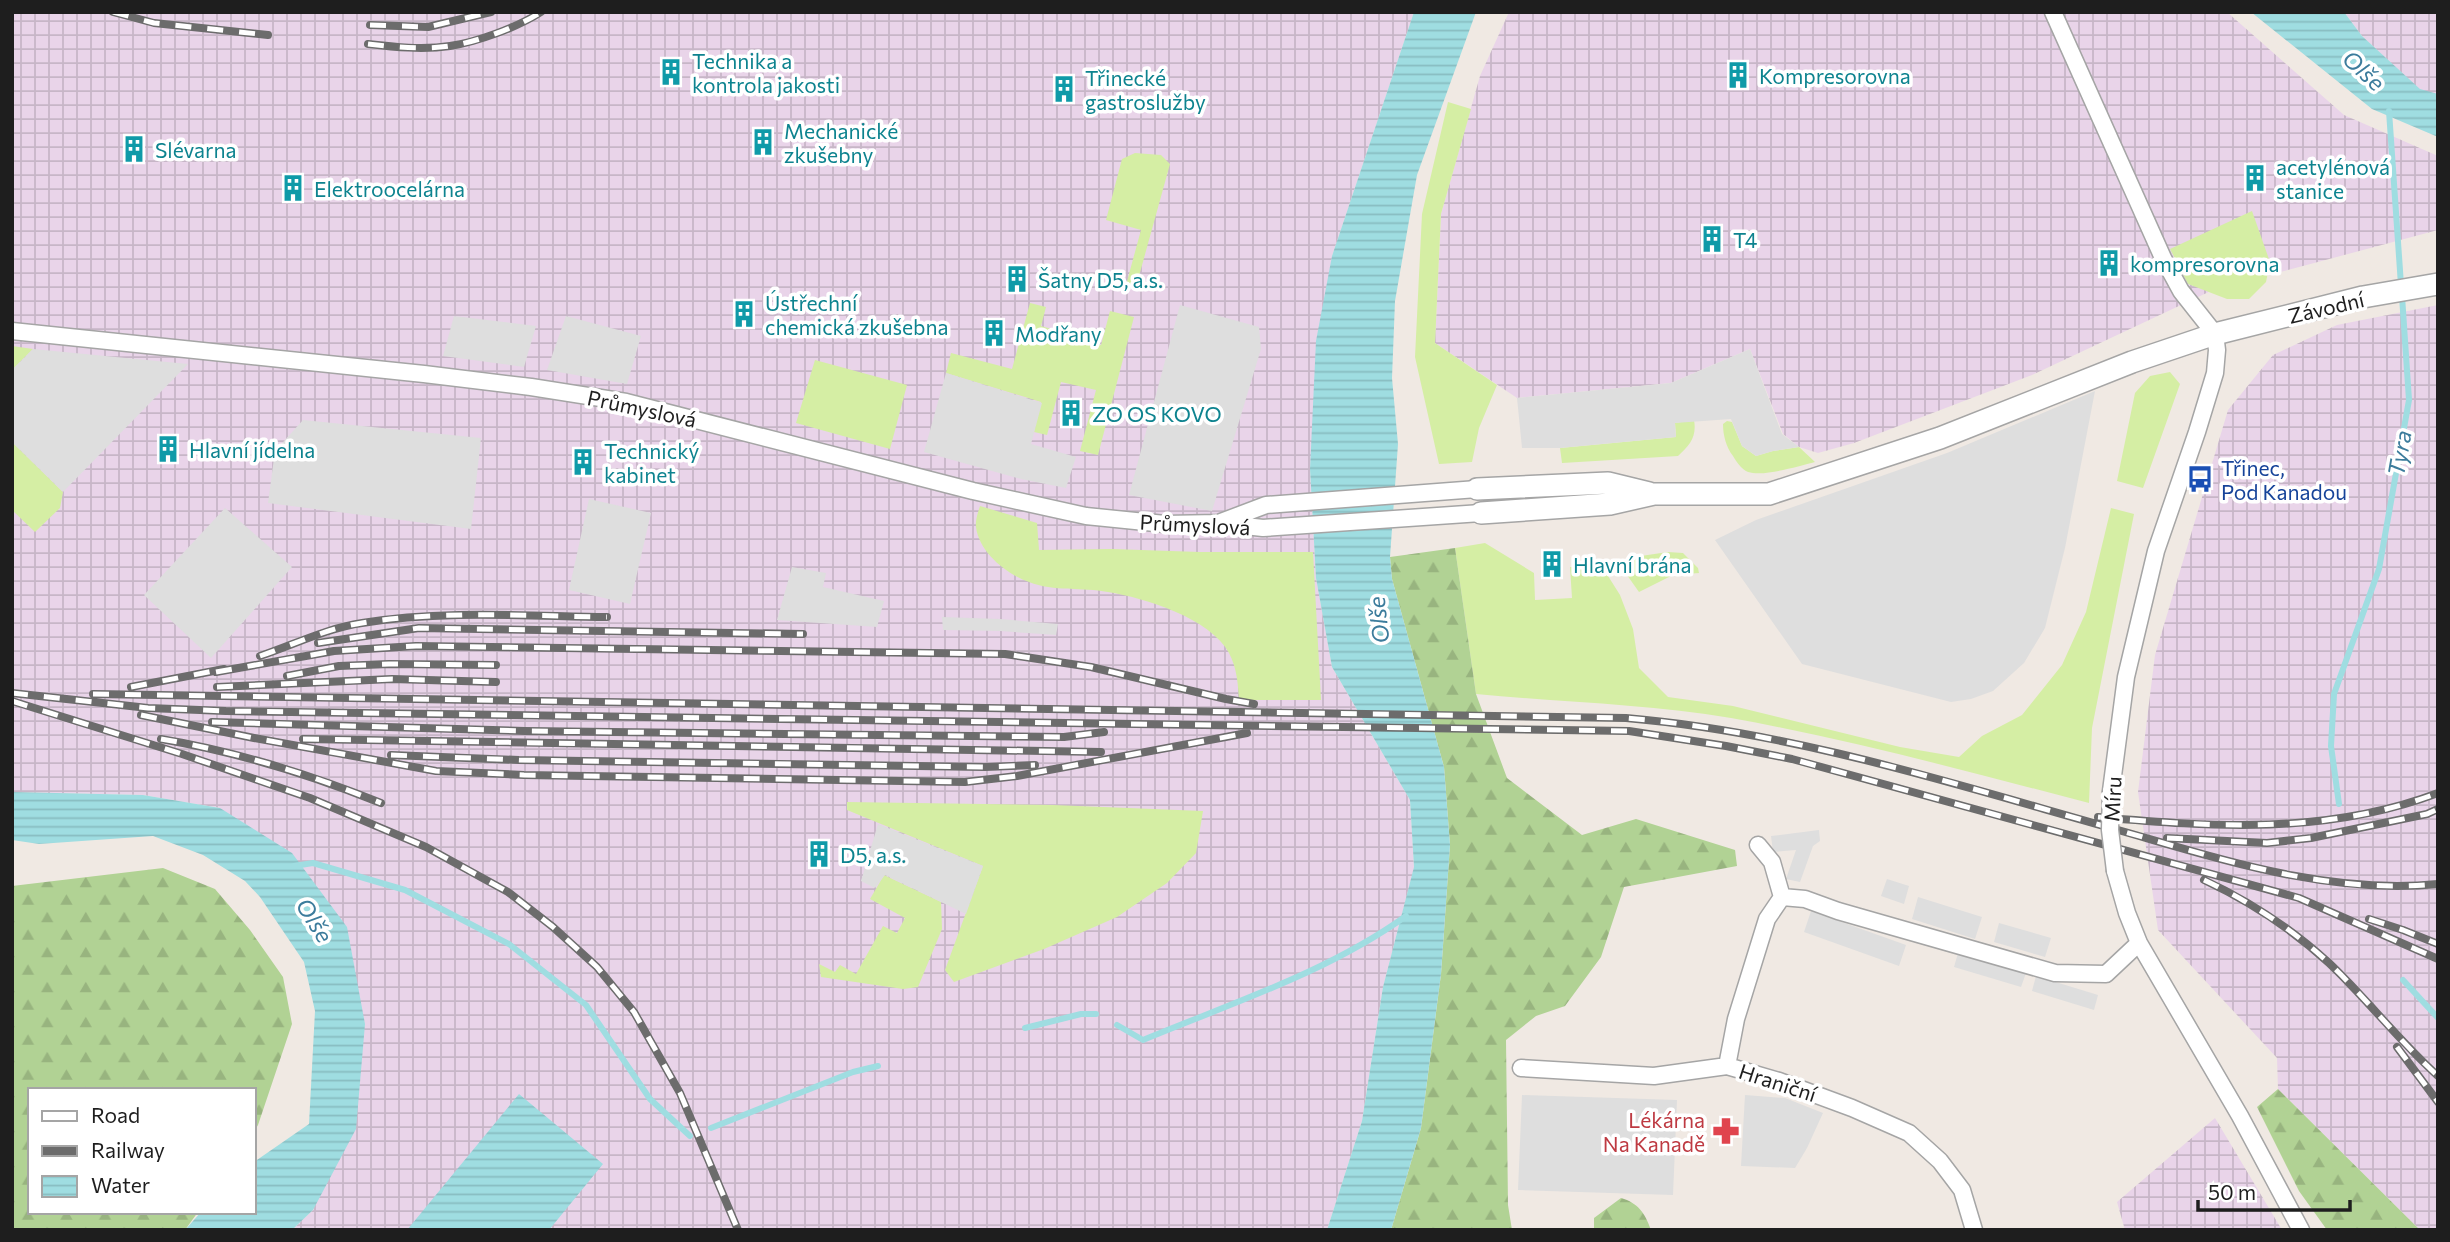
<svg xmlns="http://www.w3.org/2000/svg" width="2450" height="1242" viewBox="0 0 2450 1242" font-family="Commissioner,sans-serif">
<defs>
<pattern id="industrial-grid" width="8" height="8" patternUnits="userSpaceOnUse" patternTransform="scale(1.75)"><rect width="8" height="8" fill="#e9d4e9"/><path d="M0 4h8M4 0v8" fill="none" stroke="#c7b6c7"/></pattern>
<pattern id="forest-firs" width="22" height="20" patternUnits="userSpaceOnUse" patternTransform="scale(1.75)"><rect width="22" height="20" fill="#b1d294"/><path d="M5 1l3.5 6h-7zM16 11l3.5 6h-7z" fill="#98b47f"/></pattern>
<pattern id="water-rules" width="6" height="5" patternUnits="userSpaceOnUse" patternTransform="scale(1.75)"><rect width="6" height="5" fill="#9fdde1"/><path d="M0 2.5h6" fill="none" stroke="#88bdc1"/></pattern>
</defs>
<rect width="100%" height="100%" fill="#f0e9e3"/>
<path fill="url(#industrial-grid)" d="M 12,12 L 1414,12 L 1332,256 L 1310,469 L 1316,578 L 1332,667 L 1410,800 L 1414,868 L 1383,987 L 1362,1121 L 1327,1230 L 292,1230 L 313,1210 L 365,1024 L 220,808 L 143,795 L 12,792 Z
M 1509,12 L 2227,12 L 2344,115 L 2438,156 L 2438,230 L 2213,290 L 2032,375 L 1854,443 L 1818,453 L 1799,447 L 1783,434 L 1750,349 L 1671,383 L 1517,398 L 1435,343 L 1441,214 L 1480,76 Z
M 2344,12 L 2438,12 L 2438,94 L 2420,90 L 2362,36 Z
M 2438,305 L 2438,1230 L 2420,1230 L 2278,1089 L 2277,1058 L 2158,930 L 2138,792 L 2155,655 L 2228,410 L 2273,355 L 2337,325 Z
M 2215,1118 L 2282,1230 L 2125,1230 L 2117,1202 Z"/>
<path fill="#d5eea4" d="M 1448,102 L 1471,109 L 1441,214 L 1435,343 L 1497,385 L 1479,428 L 1472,462 L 1439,464 L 1415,357 L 1422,214 Z
M 1135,153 L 1161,155 L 1170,164 L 1136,287 L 1126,285 L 1141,230 L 1106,220 L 1122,159 Z
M 2252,211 L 2270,262 L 2266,282 L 2249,299 L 2227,299 L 2188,284 L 2170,249 Z
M 1030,303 L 1046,307 L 1041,326 L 1055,330 L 1055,333 L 1101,345 L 1110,311 L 1134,317 L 1098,455 L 1080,451 L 1096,390 L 1061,382 L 1047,435 L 1034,432 L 1041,402 L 946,373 L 951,353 L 1012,369 Z
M 12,346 L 33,349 L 12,370 Z
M 815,360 L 907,385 L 890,449 L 796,423 Z
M 2170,372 L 2180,384 L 2143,488 L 2117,481 L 2135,393 L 2150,376 Z
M 1694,420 C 1697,437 1690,445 1678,456 L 1562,463 L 1560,448 L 1676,437 L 1675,423 Z
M 1727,421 L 1732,422 L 1742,446 L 1756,456 L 1773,451 L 1799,447 L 1815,462 C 1798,466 1765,477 1748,472 C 1741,469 1736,461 1733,456 C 1726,447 1723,435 1723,424 Z
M 12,442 L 63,492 L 60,508 L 35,532 L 12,510 Z
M 980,506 L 1037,523 L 1039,550 L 1112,549 L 1200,552 L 1313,552 L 1321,700 L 1239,700 C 1238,684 1237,668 1229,653 C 1210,618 1145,598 1108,592 C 1082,587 1054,592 1029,582 C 1006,574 979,552 976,527 C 975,521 978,512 980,506 Z
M 2111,508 L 2134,514 L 2092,728 L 2089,803 C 1970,772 1852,740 1731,718 C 1647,704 1561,702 1476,694 L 1455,548 L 1485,543 L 1534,573 L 1535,600 L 1572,598 L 1570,567 L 1603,568 L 1620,595 L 1633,629 L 1639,668 L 1668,697 L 1733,706 L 1900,747 L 1959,757 L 1982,736 L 2022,715 L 2062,665 L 2086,612 Z
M 1668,552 L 1683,553 L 1698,568 L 1699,573 L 1673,575 L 1639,592 L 1622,568 L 1627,558 Z
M 847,802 L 1053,805 L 1203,811 L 1196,853 L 1167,883 L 1117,917 L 1044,949 L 954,982 L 945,970 L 983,866 L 847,810 Z
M 884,875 L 941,902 L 942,929 L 918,987 L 903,989 L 821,977 L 819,964 L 835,972 L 840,965 L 856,974 L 883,926 L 897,933 L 905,918 L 870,899 Z"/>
<path fill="url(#forest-firs)" d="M 1455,548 L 1476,694 L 1507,778 L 1582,835 L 1636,819 L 1735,850 L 1737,866 L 1624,887 L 1601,957 L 1565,1006 L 1536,1016 L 1506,1040 L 1508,1205 L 1512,1230 L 1391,1230 L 1421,1128 L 1441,974 L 1450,845 L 1444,767 L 1392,579 L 1390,557 Z
M 163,868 L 215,889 L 250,930 L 283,977 L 292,1024 L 258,1125 L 254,1132 L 254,1090 L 30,1090 L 30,1212 L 198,1212 L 185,1230 L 12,1230 L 12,886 Z
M 2278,1089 L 2420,1230 L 2327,1230 L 2299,1191 L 2257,1107 Z
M 1621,1198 C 1638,1203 1645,1213 1651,1230 L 1594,1230 L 1594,1218 Z"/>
<path fill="#dedede" d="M 1180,305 L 1259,327 L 1261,349 L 1212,511 L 1129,495 Z
M 454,316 L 536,326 L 524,367 L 443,356 Z
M 566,316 L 641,336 L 627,384 L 547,370 Z
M 33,349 L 188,364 L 63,492 L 12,442 L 12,370 Z
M 1750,349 L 1782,434 L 1799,447 L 1773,451 L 1756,456 L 1742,446 L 1731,419 L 1675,423 L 1676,437 L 1560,448 L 1522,448 L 1517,398 L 1671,383 Z
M 946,373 L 1042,403 L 1031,444 L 1076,457 L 1066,488 L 1021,479 L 924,452 Z
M 2095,391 L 2065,548 L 2045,628 L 2024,663 L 1993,691 L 1971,699 L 1951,702 L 1802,664 L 1715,540 L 1756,520 L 1947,453 Z
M 303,420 L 481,438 L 471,529 L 268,503 L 275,451 Z
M 589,499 L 651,513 L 630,604 L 569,590 Z
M 225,508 L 292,567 L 211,658 L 144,595 Z
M 792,567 L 826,573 L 823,587 L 884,601 L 877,627 L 777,620 Z
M 942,617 L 1000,619 L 1058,624 L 1056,635 L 1000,631 L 943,630 Z
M 878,824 L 983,866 L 966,914 L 885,875 L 875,888 L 861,881 Z
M 1819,830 L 1820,841 L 1813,846 L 1800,882 L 1786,879 L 1796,850 L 1773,852 L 1771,836 Z
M 1887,879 L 1909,886 L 1904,904 L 1881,896 Z
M 1918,897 L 1982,917 L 1975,939 L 1912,919 Z
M 1811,911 L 1906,945 L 1899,966 L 1804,932 Z
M 1999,923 L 2051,938 L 2045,957 L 1994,942 Z
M 1958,953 L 2026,973 L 2021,987 L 1954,967 Z
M 2036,976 L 2098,995 L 2094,1010 L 2032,991 Z
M 1522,1095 L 1677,1100 L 1673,1195 L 1518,1190 Z
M 1745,1095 L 1785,1098 L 1823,1113 L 1807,1148 L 1795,1168 L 1741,1166 Z"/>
<path fill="url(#water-rules)" d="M 1414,12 L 1476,12 L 1417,175 L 1395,301 L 1392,378 L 1398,444 L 1390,557 L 1392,579 L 1444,767 L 1450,845 L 1441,974 L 1421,1128 L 1391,1230 L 1327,1230 L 1362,1121 L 1383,987 L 1414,867 L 1410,800 L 1332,667 L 1316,578 L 1310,469 L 1316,341 L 1332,256 Z
M 2251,12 L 2344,12 L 2362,36 L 2420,89 L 2438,94 L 2438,137 L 2372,109 Z
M 12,792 L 143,795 L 220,808 L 292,853 L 347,927 L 365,1024 L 356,1129 L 313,1210 L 292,1230 L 185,1230 L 201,1212 L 254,1212 L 254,1162 L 309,1124 L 315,1011 L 304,962 L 260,897 L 245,881 L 203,855 L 153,836 L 39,844 L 12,840 Z
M 519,1094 L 603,1164 L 549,1230 L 407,1230 Z"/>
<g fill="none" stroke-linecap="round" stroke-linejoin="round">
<path stroke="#9fdde1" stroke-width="6" d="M 2389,111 L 2401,285
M 2339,804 L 2331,746 L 2334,694 L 2379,569 L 2409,400 L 2402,296
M 294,866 L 313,863 L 405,890 L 509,944 L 586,1005 L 650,1099 L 690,1136
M 2403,980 L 2438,1018
M 1117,1025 L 1143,1040 C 1232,1003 1328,972 1406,916
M 1025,1028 L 1081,1014 L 1096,1014
M 711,1128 L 853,1072 L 878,1066"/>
<defs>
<path id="minor" d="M 2053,12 L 2163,258 L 2181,291 L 2215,334 L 2217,350 L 2215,373 L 2197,432 L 2156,551 L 2126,677 L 2111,791
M 12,331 L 424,374 L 531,387 L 626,402 L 973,491 L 1086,516 L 1165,524 L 1218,523 L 1263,528 L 1481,513
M 1221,522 L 1266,505 L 1477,489
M 1758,845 L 1772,862 L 1782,897
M 2115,871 L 2127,913 L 2139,943 L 2240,1116 L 2301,1230
M 1727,1066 L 1736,1019 L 1767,919 L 1782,897 L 1805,899 L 1838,911 L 2055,973 L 2106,974 L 2139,943
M 1521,1068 L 1654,1076 L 1727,1066 L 1779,1081 L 1852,1108 L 1909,1133 L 1940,1161 L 1962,1190 L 1974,1230"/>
<path id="tertiary" d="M 1477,489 L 1608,483 L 1649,493
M 1481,513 L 1610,504 L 1654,494 L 1769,494 L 1940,438 L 2132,362 L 2215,334 L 2363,297 L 2438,284"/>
</defs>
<use href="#minor" stroke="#a5a5a5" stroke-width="19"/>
<use href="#tertiary" stroke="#a5a5a5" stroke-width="24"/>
<use href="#minor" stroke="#fff" stroke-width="16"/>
<use href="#tertiary" stroke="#fff" stroke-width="21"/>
<defs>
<path id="rail" d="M 113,12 L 154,23 L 268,35
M 370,25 L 428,27 L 491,12
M 368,44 C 394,47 423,50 450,46 C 477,42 518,27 541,12
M 318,643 L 419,628 L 803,634
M 260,656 C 293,645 327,628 362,623 C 442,610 526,616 607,617
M 216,672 L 334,651 L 416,646 L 1005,654 L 1091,667 L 1226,699 L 1254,704
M 287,676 L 339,666 L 389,664 L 496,665
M 131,687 L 224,669
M 217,687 L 392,679 L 496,682
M 12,693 L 148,708 L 226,711 L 1629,731 L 1726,746 L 1792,759 L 2299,898 L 2438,959
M 93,694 L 1626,718 C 1792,732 1951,783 2111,828 C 2218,858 2325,895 2438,884
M 12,701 L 182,754 L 310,798 L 426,847 L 508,892 L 553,927 L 597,967 L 634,1012 L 680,1093 L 738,1230
M 141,715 L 254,738 L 436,771 L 524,775 L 965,782 L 1017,776 L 1247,733
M 212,722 L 525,731 L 1064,737 L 1104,732
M 161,739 C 238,752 309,774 381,803
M 303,739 L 1101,752
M 391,755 L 519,760 L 985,767 L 1035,765
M 2098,817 C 2213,827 2327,835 2438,793
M 2167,838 L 2267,843 L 2311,838 L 2427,814 L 2438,809
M 2204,880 C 2249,901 2292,929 2329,963 C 2367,999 2399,1041 2438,1076
M 2369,919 L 2403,930 L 2438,944
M 2397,1047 L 2438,1102"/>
</defs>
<use href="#rail" stroke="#6c6c6c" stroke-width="8"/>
<use href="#rail" stroke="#fff" stroke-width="5" stroke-dasharray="16" stroke-linecap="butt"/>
<defs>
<path id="minor-bridge" d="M 2111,791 L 2110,830 L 2115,871"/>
</defs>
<use href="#minor-bridge" stroke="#a5a5a5" stroke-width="19" stroke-linecap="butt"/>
<use href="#minor-bridge" stroke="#fff" stroke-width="16"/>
</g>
<defs>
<symbol id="building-bare" viewBox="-9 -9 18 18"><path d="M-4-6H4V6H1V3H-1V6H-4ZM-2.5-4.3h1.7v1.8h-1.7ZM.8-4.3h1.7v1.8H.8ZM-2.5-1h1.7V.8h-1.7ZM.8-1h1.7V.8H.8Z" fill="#0f9aa8" stroke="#fff" stroke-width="2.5" paint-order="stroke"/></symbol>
<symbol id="bus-bare" viewBox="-9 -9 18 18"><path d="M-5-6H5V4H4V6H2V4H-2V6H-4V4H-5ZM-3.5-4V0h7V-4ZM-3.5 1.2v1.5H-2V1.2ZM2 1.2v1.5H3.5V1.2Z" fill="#1a4fb4" stroke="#fff" stroke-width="2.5" paint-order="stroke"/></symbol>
<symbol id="pharmacy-bare" viewBox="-9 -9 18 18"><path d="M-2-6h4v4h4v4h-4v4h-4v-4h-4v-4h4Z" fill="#e0444e" stroke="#fff" stroke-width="2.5" paint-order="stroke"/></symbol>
</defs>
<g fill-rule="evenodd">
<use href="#building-bare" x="652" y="53" width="38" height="38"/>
<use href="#building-bare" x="1719" y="56" width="38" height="38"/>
<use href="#building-bare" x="1045" y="70" width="38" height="38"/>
<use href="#building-bare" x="744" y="123" width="38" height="38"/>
<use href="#building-bare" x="115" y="130" width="38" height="38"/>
<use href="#building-bare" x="2236" y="159" width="38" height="38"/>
<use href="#building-bare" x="274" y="169" width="38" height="38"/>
<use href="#building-bare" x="1693" y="220" width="38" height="38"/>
<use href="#building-bare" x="2090" y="244" width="38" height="38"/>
<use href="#building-bare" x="998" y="260" width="38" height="38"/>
<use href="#building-bare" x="725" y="295" width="38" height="38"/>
<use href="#building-bare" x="975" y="314" width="38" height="38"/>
<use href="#building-bare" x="1052" y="394" width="38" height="38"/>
<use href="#building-bare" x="149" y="430" width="38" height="38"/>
<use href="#building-bare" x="564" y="443" width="38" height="38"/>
<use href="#bus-bare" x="2181" y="460" width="38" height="38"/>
<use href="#building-bare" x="1533" y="545" width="38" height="38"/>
<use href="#building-bare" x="800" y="835" width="38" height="38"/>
<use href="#pharmacy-bare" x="1707" y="1112" width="38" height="38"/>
</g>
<g text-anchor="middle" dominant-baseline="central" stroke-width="7" stroke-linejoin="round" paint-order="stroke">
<g font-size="21" fill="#0d838f" stroke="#fff" text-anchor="start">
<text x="692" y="60">Technika a<tspan x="692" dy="24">kontrola jakosti</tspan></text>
<text x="1759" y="75">Kompresorovna</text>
<text x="1085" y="77">Třinecké<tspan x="1085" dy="24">gastroslužby</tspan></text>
<text x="784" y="130">Mechanické<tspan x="784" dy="24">zkušebny</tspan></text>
<text x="155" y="149">Slévarna</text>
<text x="2276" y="166">acetylénová<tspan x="2276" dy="24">stanice</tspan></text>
<text x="314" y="188">Elektroocelárna</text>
<text x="1733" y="239">T4</text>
<text x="2130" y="263">kompresorovna</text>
<text x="1038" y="279">Šatny D5, a.s.</text>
<text x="765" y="302">Ústřechní<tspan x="765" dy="24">chemická zkušebna</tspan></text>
<text x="1015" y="333">Modřany</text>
<text x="1092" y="413">ZO OS KOVO</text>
<text x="189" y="449">Hlavní jídelna</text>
<text x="604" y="450">Technický<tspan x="604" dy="24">kabinet</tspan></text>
<text x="1573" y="564">Hlavní brána</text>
<text x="840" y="854">D5, a.s.</text>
</g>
<g font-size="21" fill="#1e1e1e" stroke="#fff">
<text transform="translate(2326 307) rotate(-13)">Závodní</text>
<text transform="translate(642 408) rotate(12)">Průmyslová</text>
<text transform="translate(1195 524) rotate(3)">Průmyslová</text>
<text transform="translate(2112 799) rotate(-87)">Míru</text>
<text transform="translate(1778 1082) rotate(18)">Hraniční</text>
</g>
<g font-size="21" fill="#164399" stroke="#fff" text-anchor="start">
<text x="2221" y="467">Třinec,<tspan x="2221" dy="24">Pod Kanadou</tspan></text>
</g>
<g font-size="21" fill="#be3a42" stroke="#fff" text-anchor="end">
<text x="1705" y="1119">Lékárna<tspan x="1705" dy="24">Na Kanadě</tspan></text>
</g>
<g font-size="23" font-style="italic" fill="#3c7c9c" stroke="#fff">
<text transform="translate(2364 70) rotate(42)">Olše</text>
<text transform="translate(2399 453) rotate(-80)">Tyra</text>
<text transform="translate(1378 620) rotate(-96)">Olše</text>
<text transform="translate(315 920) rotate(58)">Olše</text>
</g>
</g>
<rect width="2450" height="1242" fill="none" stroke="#1e1e1e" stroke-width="28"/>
<rect x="28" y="1088" width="228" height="126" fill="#ffffff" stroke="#a5a5a5" stroke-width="2"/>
<rect x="42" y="1111" width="35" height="10" fill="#ffffff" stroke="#a5a5a5" stroke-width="2"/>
<text x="91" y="1123" font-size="21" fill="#1e1e1e">Road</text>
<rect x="42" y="1146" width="35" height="10" fill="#6c6c6c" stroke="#a5a5a5" stroke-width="2"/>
<text x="91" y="1158" font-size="21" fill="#1e1e1e">Railway</text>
<rect x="42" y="1176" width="35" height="21" fill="url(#water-rules)" stroke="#a5a5a5" stroke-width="2"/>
<text x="91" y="1193" font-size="21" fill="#1e1e1e">Water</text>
<path d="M2198 1200v10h152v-10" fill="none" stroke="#1e1e1e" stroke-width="3.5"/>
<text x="2208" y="1200" font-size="21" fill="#1e1e1e" stroke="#ffffff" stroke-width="5" paint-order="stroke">50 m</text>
</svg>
